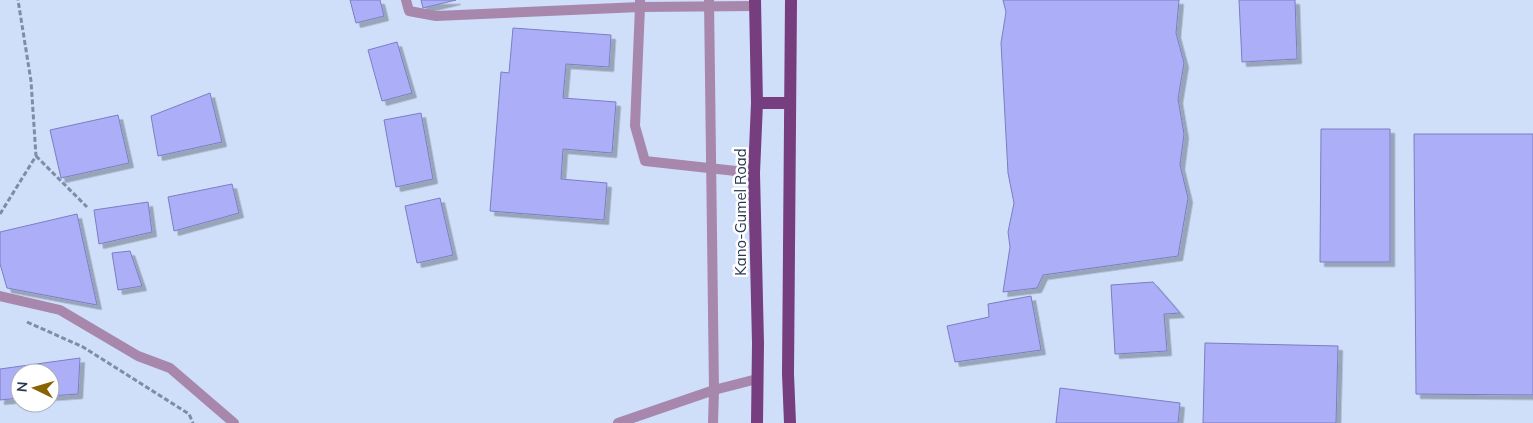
<svg xmlns="http://www.w3.org/2000/svg" width="1533" height="423" viewBox="0 0 1533 423" font-family="Mulish,sans-serif">
<defs>
<filter id="shadow"><feDropShadow dx="4.5" dy="4.5" stdDeviation="0" flood-color="#0004"/></filter>
</defs>
<rect width="100%" height="100%" fill="#cfdffa"/>
<path fill="#acaff8" stroke="#7b7dc2" filter="url(#shadow)" d="M 350,0 L 380,0 L 384,16 L 356,23 Z
M 421,0 L 456,0 L 423,8 Z
M 1003,0 L 1179,0 L 1176,33 L 1184,63 L 1178,99 L 1184,134 L 1180,165 L 1188,198 L 1178,256 L 1043,275 L 1037,288 L 1003,292 L 1010,247 L 1008,232 L 1014,203 L 1008,173 L 1001,43 L 1006,12 Z
M 1239,0 L 1295,0 L 1297,59 L 1242,62 Z
M 513,28 L 611,35 L 609,67 L 566,64 L 563,98 L 616,102 L 612,153 L 563,149 L 561,179 L 607,183 L 604,220 L 490,211 L 501,72 L 509,73 Z
M 397,42 L 412,93 L 382,101 L 368,50 Z
M 210,93 L 222,142 L 158,156 L 151,116 Z
M 421,113 L 433,179 L 396,187 L 384,120 Z
M 118,115 L 129,163 L 61,178 L 50,130 Z
M 1321,129 L 1390,129 L 1390,262 L 1320,262 Z
M 1414,134 L 1533,134 L 1533,395 L 1416,394 Z
M 232,184 L 239,213 L 174,231 L 168,197 Z
M 440,198 L 453,255 L 417,263 L 405,206 Z
M 148,202 L 152,232 L 99,244 L 94,210 Z
M 77,214 L 97,305 L 7,288 L 0,264 L 0,232 Z
M 130,251 L 142,286 L 118,290 L 112,253 Z
M 1153,282 L 1180,313 L 1164,314 L 1167,351 L 1115,354 L 1111,285 Z
M 1031,296 L 1041,350 L 955,362 L 947,326 L 989,317 L 988,304 Z
M 1205,343 L 1338,346 L 1336,423 L 1203,423 Z
M 80,358 L 78,394 L 50,396 L 50,373 L 20,373 L 20,398 L 0,400 L 0,369 Z
M 1060,388 L 1180,403 L 1178,423 L 1056,423 Z"/>
<g fill="none" stroke-linecap="round" stroke-linejoin="round">
<path stroke="#7d8ca7" stroke-width="3" stroke-dasharray="5 2.5" stroke-linecap="butt" d="M 36,156 L 87,207
M 0,214 L 36,156 L 31,81 L 18,0
M 27,322 L 83,347 L 189,414 L 193,423"/>
<path stroke="#a787ac" stroke-width="10" d="M 709,0 L 714,390 L 713,423"/>
<path stroke="#a787ac" stroke-width="10" d="M 406,0 L 409,11 L 436,16 L 640,7 L 640,0
M 754,173 L 645,161 L 635,126 L 640,7 L 755,6
M 0,296 L 60,310 L 138,356 L 170,368 L 234,423
M 618,423 L 714,390 L 757,379"/>
<path stroke="#763d7f" stroke-width="12" d="M 755,0 L 757,103 L 754,173 L 758,343 L 757,423
M 757,103 L 790,103
M 790,423 L 788,374 L 791,0"/>
</g>
<g text-anchor="middle" dominant-baseline="central" stroke-width="5" stroke-linejoin="round" paint-order="stroke">
<g font-size="15" fill="#293752" stroke="#fff">
<text transform="translate(740 212) rotate(-90)">Kano-Gumel Road</text>
</g>
</g>
<g transform="translate(35 388) rotate(275)"><circle r="24" fill="#ffffff" stroke="#a9afba"/>
<path d="M0-4L9 19L0 12L-9 19Z" fill="#896301"/>
<text y="-8" font-size="14" font-weight="bold" text-anchor="middle" fill="#293752">N</text>
</g>
</svg>
